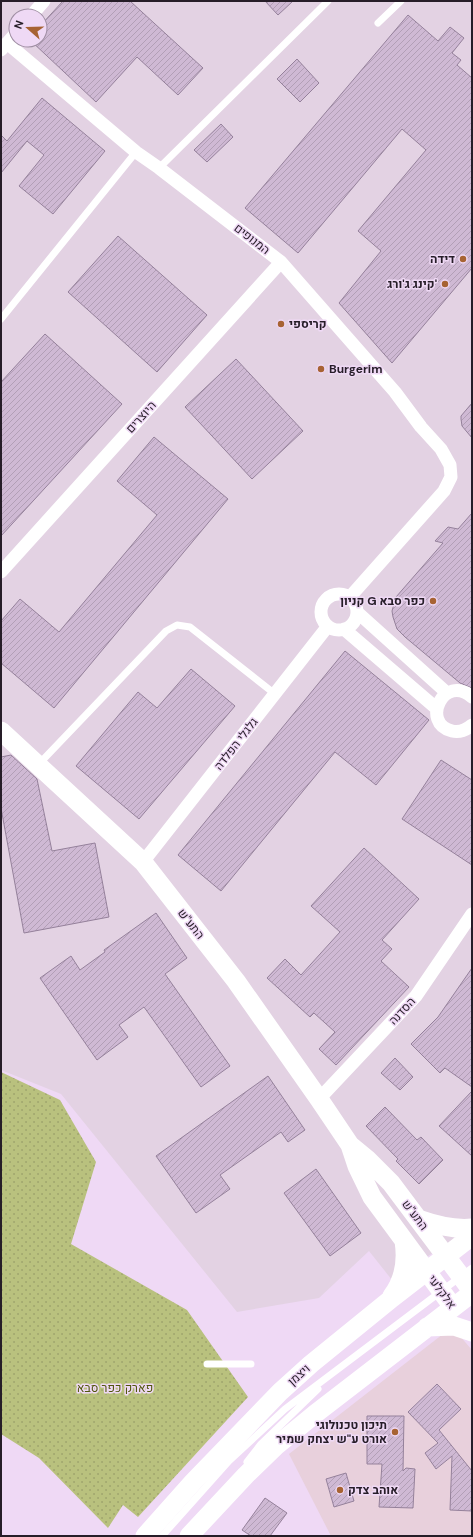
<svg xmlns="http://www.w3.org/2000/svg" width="473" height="1537" viewBox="0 0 473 1537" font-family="'DM Sans',Heebo,sans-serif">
<defs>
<pattern id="park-dots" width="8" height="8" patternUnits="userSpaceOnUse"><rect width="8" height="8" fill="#b9c17e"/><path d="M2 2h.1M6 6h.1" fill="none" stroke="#9fa56d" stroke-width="1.8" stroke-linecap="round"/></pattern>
<pattern id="building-hatch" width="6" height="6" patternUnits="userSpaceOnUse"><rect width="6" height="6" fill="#cfb9d4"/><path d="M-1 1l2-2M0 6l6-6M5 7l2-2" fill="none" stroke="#b29fb6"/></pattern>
</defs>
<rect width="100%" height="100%" fill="#efd9f5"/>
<path fill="#e3d2e3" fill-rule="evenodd" d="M 1,1 L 472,1 L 472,1226 L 466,1231 L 392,1280 L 369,1251 L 319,1298 L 237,1312 L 61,1094 L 1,1070 ZM 16,16 L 40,16 L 40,40 L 16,40 Z"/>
<path fill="#e8d0dc" d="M 452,1327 L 472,1350 L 472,1536 L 331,1536 L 289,1454 Z"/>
<path fill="url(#park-dots)" d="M 1,1072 L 60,1100 L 96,1162 L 71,1244 L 187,1310 L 248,1397 L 138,1517 L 123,1505 L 108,1528 L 39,1458 L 1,1434 Z"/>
<path fill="url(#building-hatch)" stroke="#95819b" d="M 63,1 L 130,1 L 203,68 L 178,95 L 137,57 L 96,102 L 30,40 L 40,40 L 40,26 Z
M 265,1 L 293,1 L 278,15 Z
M 408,15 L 438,41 L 450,27 L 464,38 L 452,53 L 461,60 L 457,65 L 472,78 L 472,268 L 392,363 L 339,303 L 381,251 L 358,231 L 426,150 L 402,129 L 298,253 L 245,208 Z
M 297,59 L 319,83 L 300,102 L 277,79 Z
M 42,98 L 105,151 L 53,214 L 19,186 L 44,155 L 27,141 L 1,173 L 1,135 L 7,141 Z
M 221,124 L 233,137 L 207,162 L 194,150 Z
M 118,236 L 207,315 L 157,372 L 68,292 Z
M 45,334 L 122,404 L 1,536 L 1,382 Z
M 236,359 L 303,431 L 252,479 L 185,407 Z
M 472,403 L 472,438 L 462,426 L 461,419 L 461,416 Z
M 154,437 L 228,499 L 54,708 L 1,663 L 1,621 L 20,599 L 59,632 L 157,515 L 117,481 Z
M 472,513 L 472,688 L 460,683 L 405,637 L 397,629 L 393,617 L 392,611 L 396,597 L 443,543 L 435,541 L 448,527 L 458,529 Z
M 345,651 L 429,720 L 376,785 L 335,752 L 221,891 L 178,855 Z
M 191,669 L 235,706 L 139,819 L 76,766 L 138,692 L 157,708 Z
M 11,755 L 37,779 L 52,851 L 95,843 L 109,917 L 24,933 L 1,808 L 1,757 Z
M 441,760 L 472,780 L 472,865 L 402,819 Z
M 364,848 L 419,899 L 382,940 L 392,949 L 381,961 L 409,987 L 336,1065 L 319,1049 L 335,1032 L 314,1013 L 310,1017 L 267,978 L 285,959 L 301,975 L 340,932 L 311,906 Z
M 156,913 L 187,958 L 165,974 L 230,1066 L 201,1087 L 144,1007 L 119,1025 L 128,1037 L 97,1060 L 40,978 L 71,956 L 80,970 L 105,952 L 104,950 Z
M 472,968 L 472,1087 L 445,1068 L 440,1073 L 411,1044 L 438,1017 Z
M 395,1058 L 413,1077 L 400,1090 L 381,1073 Z
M 268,1076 L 305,1130 L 288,1142 L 281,1132 L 220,1175 L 230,1189 L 196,1213 L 156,1156 Z
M 472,1091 L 472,1156 L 439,1126 Z
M 385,1107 L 417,1140 L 421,1137 L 443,1160 L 419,1184 L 396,1161 L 398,1159 L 366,1126 Z
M 316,1169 L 361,1233 L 330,1256 L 284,1193 Z
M 437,1384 L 461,1409 L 439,1430 L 472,1471 L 472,1511 L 450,1510 L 452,1456 L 436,1469 L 425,1453 L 438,1443 L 408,1412 Z
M 367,1416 L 404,1416 L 403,1471 L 406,1468 L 415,1469 L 413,1508 L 379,1507 L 382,1464 L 367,1464 Z
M 346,1473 L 354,1501 L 334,1507 L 326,1479 Z
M 265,1498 L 287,1513 L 270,1536 L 251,1536 L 242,1530 Z"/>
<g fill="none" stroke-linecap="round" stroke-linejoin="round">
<path stroke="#fff" stroke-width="7" d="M 378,23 L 401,1
M 159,168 L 328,1
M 1,319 L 136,152
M 38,765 L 166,631 L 177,625 L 190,627 L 275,694
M 207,1364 L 251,1364
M 247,1462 L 261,1444 L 318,1389
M 162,1536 L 229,1461 L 285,1409 L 472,1268"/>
<path stroke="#fff" stroke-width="13" d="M 31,16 L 44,1
M 7,43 L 136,152 L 159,168 L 281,262 L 395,392 L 421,427 L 441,449 L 450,465 L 451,477 L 444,491 L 349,598
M 1,50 L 16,33
M 1,572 L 281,262
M321 612a18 18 0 1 1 36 0a18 18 0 1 1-36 0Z
M 357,612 L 447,693
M 344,629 L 436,708
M 472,697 C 444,673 420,723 452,731 C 460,733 466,730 472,725
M 143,862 L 328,626
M 319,1099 L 416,996 L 472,914"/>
<path stroke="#fff" stroke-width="19" d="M 1,731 L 143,862 L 236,981 L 319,1099 L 350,1145 L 357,1166 L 372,1197 L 453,1307
M 350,1145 L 367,1159 L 391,1183 L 472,1291
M 418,1219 C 435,1225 453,1230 472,1228
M 392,1296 C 404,1280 407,1260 404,1241
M 427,1327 L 454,1326 L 472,1332
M 145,1536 L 193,1482 L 280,1392 L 311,1364 L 391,1299 L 472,1236
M 189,1536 L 246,1475 L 276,1446 L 315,1414 L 472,1293"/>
</g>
<g fill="#a76333" stroke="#efd9f5" stroke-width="1.5">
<circle cx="463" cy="259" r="4"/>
<circle cx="445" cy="284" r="4"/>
<circle cx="281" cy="324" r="4"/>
<circle cx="321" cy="369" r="4"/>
<circle cx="433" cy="601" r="4"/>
<circle cx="395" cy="1432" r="4"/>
<circle cx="340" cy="1490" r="4"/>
</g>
<g text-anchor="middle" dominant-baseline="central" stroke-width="3" stroke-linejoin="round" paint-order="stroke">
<g font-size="12" fill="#261d28" stroke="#efd9f5">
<text transform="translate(252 239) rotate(38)">המנופים</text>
<text transform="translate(141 417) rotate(-48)">היוצרים</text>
<text transform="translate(236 744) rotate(-52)">גלגלי הפלדה</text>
<text transform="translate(191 924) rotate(52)">התע"ש</text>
<text transform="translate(402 1011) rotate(-47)">הסדנה</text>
<text transform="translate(415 1215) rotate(53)">התע"ש</text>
<text transform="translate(442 1292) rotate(54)">אלקלעי</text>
<text transform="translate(299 1375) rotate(-42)">ויצמן</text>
</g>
<g font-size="12" font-weight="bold" fill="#261d28" stroke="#efd9f5" text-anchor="end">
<text x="455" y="259">דידה</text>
<text x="437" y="284">קינג ג'ורג'</text>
<text x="289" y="324" text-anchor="start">קריספי</text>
<text x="329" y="369" text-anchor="start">Burgerim</text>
<text x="425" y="601">קניון G כפר סבא</text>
<text x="387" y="1425">תיכון טכנולוגי<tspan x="387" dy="14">אורט ע"ש יצחק שמיר</tspan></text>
<text x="348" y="1490" text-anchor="start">אוהב צדק</text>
</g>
<g font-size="12" fill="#50560d" stroke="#efd9f5">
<text x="115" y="1388">פארק כפר סבא</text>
</g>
</g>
<rect width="473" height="1537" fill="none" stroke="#261d28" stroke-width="4"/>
<g transform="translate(28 28) rotate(290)"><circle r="19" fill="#efd9f5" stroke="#9f8ea3"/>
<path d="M0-3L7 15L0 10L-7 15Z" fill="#a76333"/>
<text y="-6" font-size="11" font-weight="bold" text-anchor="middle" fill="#261d28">N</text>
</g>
</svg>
